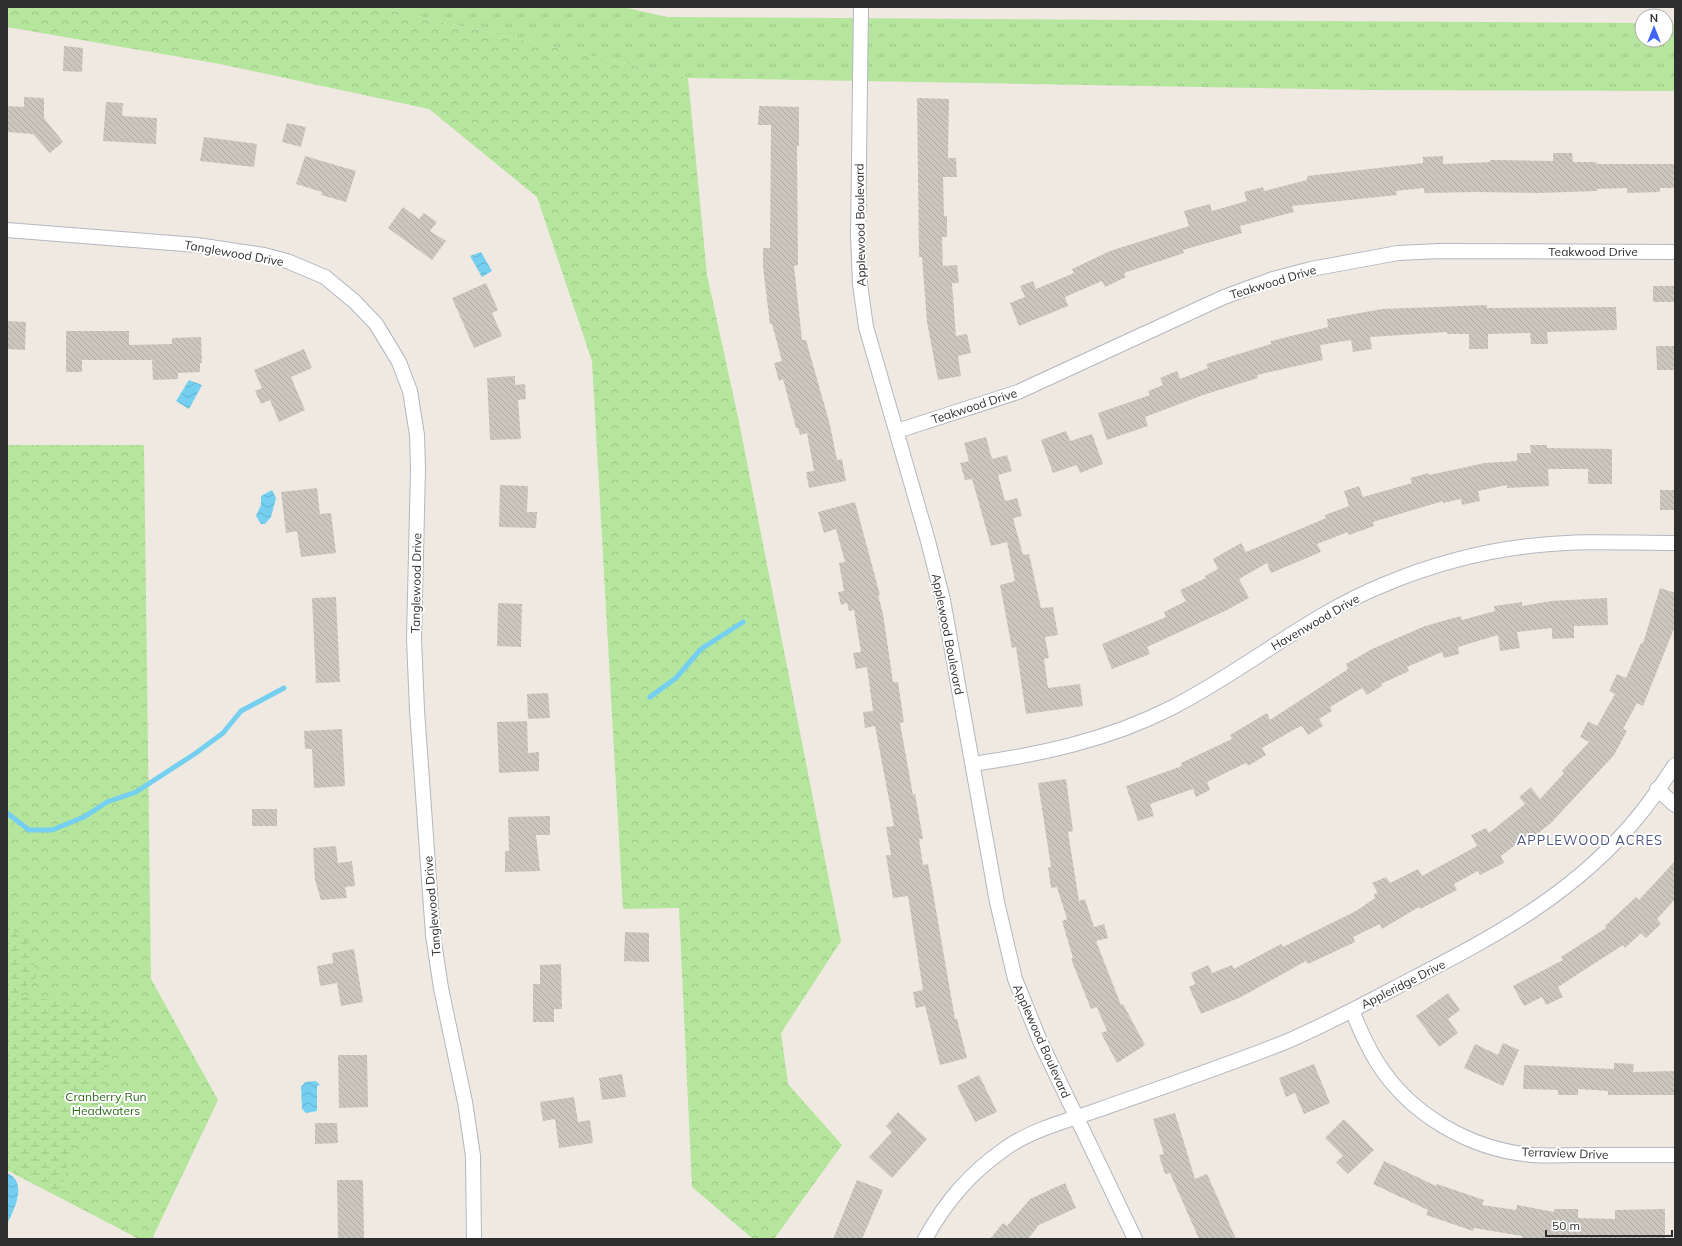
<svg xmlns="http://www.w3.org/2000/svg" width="1682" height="1246" viewBox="0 0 1682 1246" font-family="Mulish,sans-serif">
<defs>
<pattern id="grass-tufts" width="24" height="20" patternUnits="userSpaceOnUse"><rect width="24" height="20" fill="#b6e59e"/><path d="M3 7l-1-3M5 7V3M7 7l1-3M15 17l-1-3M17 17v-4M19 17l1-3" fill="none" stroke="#9dc588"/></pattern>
<pattern id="forest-crowns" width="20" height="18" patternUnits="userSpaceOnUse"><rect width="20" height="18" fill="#b6e59e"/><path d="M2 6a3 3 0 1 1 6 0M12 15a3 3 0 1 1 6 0" fill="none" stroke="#9dc588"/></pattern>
<pattern id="wetland-marsh" width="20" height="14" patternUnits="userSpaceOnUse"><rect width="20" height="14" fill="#b6e59e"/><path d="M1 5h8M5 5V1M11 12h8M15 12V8" fill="none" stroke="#9dc588"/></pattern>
<pattern id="water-waves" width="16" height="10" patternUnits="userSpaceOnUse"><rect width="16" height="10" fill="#75cff0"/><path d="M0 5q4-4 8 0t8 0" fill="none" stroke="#66b2ce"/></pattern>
<pattern id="building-back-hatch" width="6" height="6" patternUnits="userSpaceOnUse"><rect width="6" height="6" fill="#cbc7bf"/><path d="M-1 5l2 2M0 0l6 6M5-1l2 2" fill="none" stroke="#afaba4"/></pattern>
</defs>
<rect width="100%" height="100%" fill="#efe9e1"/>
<path fill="url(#grass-tufts)" d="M 378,7 L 623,7 L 667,17 L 1642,23 L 1642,40 L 1666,40 L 1666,24 L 1675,24 L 1675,91 L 1370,90 L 688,78 Z"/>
<path fill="url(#forest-crowns)" d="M 7,7 L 378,7 L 688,78 L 707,275 L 739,422 L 841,941 L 781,1033 L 788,1084 L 842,1145 L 774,1239 L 753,1239 L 692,1187 L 679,908 L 623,909 L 592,361 L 537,197 L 429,109 L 220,64 L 7,27 Z
M 7,445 L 144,445 L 151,979 L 218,1100 L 152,1239 L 139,1239 L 7,1170 Z"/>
<path fill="url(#wetland-marsh)" d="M 7,925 L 32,946 L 36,977 L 15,997 L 84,1002 L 109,1022 L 113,1056 L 102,1071 L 110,1115 L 76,1135 L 59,1197 L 7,1170 Z"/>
<path fill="url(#water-waves)" d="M 481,252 L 492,271 L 482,277 L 470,256 Z
M 189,380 L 202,385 L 189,409 L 176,401 Z
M 272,490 L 276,498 L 271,517 L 265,524 L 261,524 L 256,516 L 261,505 L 261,496 Z
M 316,1081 L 320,1085 L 317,1086 L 317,1111 L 306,1113 L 302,1109 L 301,1087 L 305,1082 Z
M 7,1173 C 28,1182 15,1208 7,1224 Z"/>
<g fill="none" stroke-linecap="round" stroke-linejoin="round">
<path stroke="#75cff0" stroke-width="5" d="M 650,697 L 676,678 L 701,649 L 743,622
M 7,813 L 29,830 L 52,830 L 84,817 L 107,802 L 136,792 L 196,753 L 223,733 L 241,711 L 284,688"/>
</g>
<path fill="url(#building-back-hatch)" d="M 64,46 L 83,48 L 82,72 L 63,71 Z
M 24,97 L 44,98 L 44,118 L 63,142 L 50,153 L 33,134 L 7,132 L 7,106 L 24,107 Z
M 917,98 L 949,99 L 948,158 L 956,158 L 957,177 L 943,177 L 944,216 L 947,216 L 947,237 L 942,237 L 943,266 L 957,265 L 959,283 L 952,283 L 956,336 L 967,334 L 971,353 L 958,356 L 961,376 L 938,380 L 927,322 L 922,257 L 919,257 Z
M 106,102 L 123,103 L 122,116 L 157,118 L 156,144 L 103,141 Z
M 759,106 L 799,107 L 799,146 L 797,146 L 798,265 L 794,266 L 802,340 L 806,340 L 830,425 L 837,460 L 842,459 L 846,481 L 809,488 L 806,472 L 814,471 L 807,433 L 800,435 L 798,428 L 796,428 L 783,379 L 779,381 L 774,363 L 782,361 L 772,324 L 770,324 L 763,267 L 763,248 L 770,248 L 771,125 L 758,125 Z
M 287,123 L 306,127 L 301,147 L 282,142 Z
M 204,137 L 257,144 L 254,167 L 200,161 Z
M 1553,153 L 1572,153 L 1573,162 L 1596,162 L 1597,164 L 1675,164 L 1675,188 L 1660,188 L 1660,192 L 1627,193 L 1627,188 L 1597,189 L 1597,191 L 1537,193 L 1476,192 L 1424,193 L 1424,188 L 1396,191 L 1397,195 L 1292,206 L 1294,212 L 1240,226 L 1242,233 L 1183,250 L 1184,253 L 1124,273 L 1126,277 L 1105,287 L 1102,281 L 1065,297 L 1068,306 L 1019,326 L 1010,303 L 1025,297 L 1020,286 L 1033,281 L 1036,289 L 1074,273 L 1072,269 L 1110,251 L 1189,226 L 1184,211 L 1210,204 L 1212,211 L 1247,201 L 1244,192 L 1263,187 L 1264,191 L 1307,180 L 1307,176 L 1423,163 L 1423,157 L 1443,156 L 1443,164 L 1490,162 L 1490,160 L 1553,161 Z
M 305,156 L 356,171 L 346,202 L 321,195 L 322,192 L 296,184 Z
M 403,207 L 419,219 L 424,213 L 437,222 L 430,231 L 446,241 L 432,260 L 388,228 Z
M 486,283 L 498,310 L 492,313 L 502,336 L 474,348 L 452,298 Z
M 1653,286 L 1675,286 L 1675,302 L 1653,302 Z
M 1487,305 L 1487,308 L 1616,307 L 1617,330 L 1547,332 L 1548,344 L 1531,344 L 1530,333 L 1488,334 L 1488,349 L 1469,349 L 1469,334 L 1447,334 L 1447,332 L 1370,337 L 1372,349 L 1353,352 L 1351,340 L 1320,345 L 1323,360 L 1257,375 L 1258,378 L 1203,395 L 1145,417 L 1148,426 L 1107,440 L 1098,413 L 1150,395 L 1148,391 L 1163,385 L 1160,378 L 1177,371 L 1180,379 L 1208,368 L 1206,364 L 1271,344 L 1271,341 L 1328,327 L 1327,319 L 1382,309 Z
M 7,321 L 26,322 L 25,350 L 7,349 Z
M 66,331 L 129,331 L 129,345 L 172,344 L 172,338 L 201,337 L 202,363 L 200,363 L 200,372 L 178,373 L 178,379 L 153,380 L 152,360 L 82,360 L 82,372 L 66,372 Z
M 1656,346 L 1675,346 L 1675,370 L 1657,370 Z
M 304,349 L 312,368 L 291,377 L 305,410 L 279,422 L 270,400 L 261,404 L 255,391 L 262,388 L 254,370 Z
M 515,376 L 515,385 L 525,384 L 526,399 L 518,400 L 521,439 L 490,440 L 487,378 Z
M 1066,431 L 1070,441 L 1092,434 L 1103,464 L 1080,473 L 1077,465 L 1053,473 L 1041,440 Z
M 986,437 L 992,459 L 1007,455 L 1012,471 L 998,475 L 1005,501 L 1017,498 L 1022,516 L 1013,518 L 1023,555 L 1029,554 L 1041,608 L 1053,607 L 1058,635 L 1045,637 L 1049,658 L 1044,659 L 1048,688 L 1080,684 L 1083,706 L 1026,714 L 1016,647 L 1012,648 L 1000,585 L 1015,581 L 1007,542 L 991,546 L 972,479 L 965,480 L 960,463 L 969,461 L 964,443 Z
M 1530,445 L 1547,445 L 1547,448 L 1612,449 L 1612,484 L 1588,484 L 1588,469 L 1548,469 L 1549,486 L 1507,488 L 1507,485 L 1478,491 L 1480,501 L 1462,505 L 1461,499 L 1443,503 L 1443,501 L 1373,522 L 1374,526 L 1349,535 L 1348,532 L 1317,544 L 1321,552 L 1271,573 L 1267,563 L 1239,579 L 1249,598 L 1225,611 L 1147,647 L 1150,654 L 1112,669 L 1102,644 L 1166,617 L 1164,612 L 1186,601 L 1180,590 L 1206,578 L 1205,576 L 1218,569 L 1213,559 L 1241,543 L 1246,552 L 1326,518 L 1325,515 L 1349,506 L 1344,491 L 1359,486 L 1363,497 L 1412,483 L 1410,478 L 1428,473 L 1429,475 L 1485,463 L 1517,461 L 1517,453 L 1531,453 Z
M 500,485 L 528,486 L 527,512 L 537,512 L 536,528 L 499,527 Z
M 317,488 L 320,514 L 331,513 L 336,553 L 301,557 L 297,531 L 286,533 L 281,492 Z
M 1660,490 L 1675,490 L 1675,510 L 1660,510 Z
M 855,502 L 880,595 L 878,595 L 883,614 L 893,682 L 898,682 L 904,722 L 900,723 L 913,795 L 915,794 L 923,839 L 919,839 L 923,865 L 928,864 L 955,1019 L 957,1019 L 967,1058 L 940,1065 L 925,1006 L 916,1008 L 913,992 L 923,990 L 908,896 L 893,898 L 886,855 L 891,855 L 886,827 L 894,826 L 875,726 L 865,728 L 863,712 L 873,711 L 867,667 L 856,669 L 853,653 L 861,652 L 854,610 L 849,611 L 847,603 L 841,605 L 838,592 L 844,591 L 839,563 L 845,562 L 836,529 L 824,533 L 818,512 Z
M 1660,588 L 1675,593 L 1675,626 L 1643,706 L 1637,703 L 1623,729 L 1627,731 L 1614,755 L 1552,822 L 1530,840 L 1527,836 L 1501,856 L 1504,863 L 1480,875 L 1478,871 L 1454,884 L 1457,890 L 1420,909 L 1419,907 L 1382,929 L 1380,924 L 1353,937 L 1355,942 L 1308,964 L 1306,961 L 1241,997 L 1201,1014 L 1189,987 L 1195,984 L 1191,973 L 1208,965 L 1212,973 L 1232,965 L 1234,969 L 1281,944 L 1283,947 L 1356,911 L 1375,898 L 1374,894 L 1378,893 L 1372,883 L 1386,877 L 1390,883 L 1418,869 L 1422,876 L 1477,846 L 1471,835 L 1486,828 L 1489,833 L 1525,804 L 1519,797 L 1531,787 L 1540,799 L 1564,773 L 1562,771 L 1589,742 L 1580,737 L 1588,721 L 1597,726 L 1615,694 L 1609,691 L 1617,674 L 1626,678 L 1641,643 L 1643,643 Z
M 336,597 L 340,682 L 316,683 L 312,598 Z
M 1607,598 L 1608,625 L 1574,626 L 1574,638 L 1552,639 L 1552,628 L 1517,632 L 1520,648 L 1500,651 L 1498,635 L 1458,647 L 1459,654 L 1444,658 L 1442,652 L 1407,667 L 1409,671 L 1381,684 L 1382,686 L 1367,695 L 1362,688 L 1330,707 L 1332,711 L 1319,719 L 1323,726 L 1308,735 L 1302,726 L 1295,729 L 1262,748 L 1266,755 L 1248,766 L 1246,763 L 1207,782 L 1210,790 L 1196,797 L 1193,789 L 1150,804 L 1154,816 L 1138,821 L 1126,786 L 1182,766 L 1181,763 L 1232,739 L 1230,735 L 1267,713 L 1270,720 L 1348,669 L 1346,664 L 1372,649 L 1425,626 L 1461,616 L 1462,620 L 1495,611 L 1494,606 L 1522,602 L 1522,606 L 1551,601 Z
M 498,603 L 522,604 L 521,647 L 497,646 Z
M 548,693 L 550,718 L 528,719 L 527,694 Z
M 527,721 L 528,753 L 539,752 L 539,771 L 499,773 L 497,722 Z
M 342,729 L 345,786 L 314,788 L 312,749 L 305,749 L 304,731 Z
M 1066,779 L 1073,831 L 1068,832 L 1079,901 L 1085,899 L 1094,927 L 1104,924 L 1108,938 L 1096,941 L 1121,1005 L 1123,1004 L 1145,1045 L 1117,1063 L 1101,1033 L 1107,1031 L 1097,1007 L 1091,1009 L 1071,959 L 1073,958 L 1062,921 L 1067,919 L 1057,887 L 1051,888 L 1048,867 L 1051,867 L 1038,783 Z
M 252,809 L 277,809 L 277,826 L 252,826 Z
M 550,816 L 550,835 L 536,835 L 540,871 L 505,872 L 505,851 L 509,851 L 508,817 Z
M 336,846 L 338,863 L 352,861 L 355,886 L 345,887 L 347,898 L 321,900 L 315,880 L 313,848 Z
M 1675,861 L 1675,899 L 1657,919 L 1661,924 L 1646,938 L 1641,933 L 1625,948 L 1623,945 L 1558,987 L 1563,997 L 1546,1005 L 1542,997 L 1524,1006 L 1513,986 L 1563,960 L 1561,957 L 1606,928 L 1605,926 L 1636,897 L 1639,900 Z
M 625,932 L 649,933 L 649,962 L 624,961 Z
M 354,949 L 363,1002 L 341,1006 L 337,983 L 320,986 L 317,966 L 333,963 L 332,953 Z
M 561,964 L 562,1009 L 554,1009 L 554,1022 L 533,1022 L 533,984 L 540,984 L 540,965 Z
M 1448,993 L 1460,1010 L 1448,1019 L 1458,1033 L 1439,1047 L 1416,1016 Z
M 1503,1043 L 1519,1050 L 1503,1086 L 1464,1068 L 1475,1044 L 1498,1055 Z
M 338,1055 L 367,1055 L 368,1107 L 339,1108 Z
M 1614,1063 L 1634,1064 L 1633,1072 L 1675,1071 L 1675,1095 L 1608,1095 L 1608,1091 L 1578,1089 L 1578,1095 L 1558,1095 L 1558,1090 L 1523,1089 L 1524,1065 L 1614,1069 Z
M 1314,1064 L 1330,1103 L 1304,1114 L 1295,1093 L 1286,1097 L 1279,1078 Z
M 622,1074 L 626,1097 L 602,1100 L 599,1078 Z
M 979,1075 L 997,1112 L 975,1122 L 957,1086 Z
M 574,1097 L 578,1122 L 590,1120 L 593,1143 L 559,1148 L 555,1119 L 543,1121 L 540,1102 Z
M 898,1112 L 927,1139 L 892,1178 L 869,1157 L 892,1132 L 886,1126 Z
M 1175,1113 L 1195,1179 L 1207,1174 L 1236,1239 L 1199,1239 L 1170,1173 L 1165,1174 L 1159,1155 L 1164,1154 L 1153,1119 Z
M 1344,1119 L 1374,1150 L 1348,1174 L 1336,1162 L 1343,1156 L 1325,1138 Z
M 315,1123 L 337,1123 L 338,1143 L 315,1144 Z
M 1384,1161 L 1436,1186 L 1437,1184 L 1484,1200 L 1482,1205 L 1516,1210 L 1517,1205 L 1554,1212 L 1554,1209 L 1578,1209 L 1578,1218 L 1615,1219 L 1615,1210 L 1665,1209 L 1665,1239 L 1522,1239 L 1522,1236 L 1474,1228 L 1473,1231 L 1426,1215 L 1428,1210 L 1373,1184 Z
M 337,1180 L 363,1180 L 364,1239 L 338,1239 Z
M 857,1180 L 883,1190 L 862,1239 L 833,1239 Z
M 1065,1183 L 1076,1208 L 1039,1225 L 1028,1239 L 990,1239 L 1003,1223 L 1007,1226 L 1030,1199 Z"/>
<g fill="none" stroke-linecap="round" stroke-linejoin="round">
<defs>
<path id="minor" d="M 861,7 L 858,236 L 860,284 L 866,327 L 928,541 L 943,600 L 997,902 L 1015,979 L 1040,1041 L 1135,1239
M 7,230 L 197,245 L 264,255 L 287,261 L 325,277 L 355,302 L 376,324 L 399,362 L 410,391 L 417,435 L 418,469 L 414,639 L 417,710 L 433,935 L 441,988 L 465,1102 L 473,1156 L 474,1239
M 897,431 L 1018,392 L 1224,297 L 1273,279 L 1311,269 L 1398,253 L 1440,251 L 1675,252
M 973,764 C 1042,754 1108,740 1171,708 C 1244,671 1307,616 1383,585 C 1433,564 1486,550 1539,545 C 1584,540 1630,543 1675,543
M 1657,789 L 1675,805
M 1352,1010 C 1359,1028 1367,1046 1377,1062 C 1410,1115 1471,1150 1533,1155 C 1548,1156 1563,1155 1578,1155 C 1610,1155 1643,1155 1675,1155
M 925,1239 C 946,1201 970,1173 1006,1148 C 1031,1130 1069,1120 1098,1110 C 1160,1088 1222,1067 1283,1043 C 1326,1025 1368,1002 1410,980 C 1497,935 1578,892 1641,813 C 1653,798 1664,781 1675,765"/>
</defs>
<use href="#minor" stroke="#b4b7c1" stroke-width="16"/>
<use href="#minor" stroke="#fff" stroke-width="14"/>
</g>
<g text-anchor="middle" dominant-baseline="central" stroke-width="4" stroke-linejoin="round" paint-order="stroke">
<g font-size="12" fill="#2e2e2e" stroke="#fff">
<text transform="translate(860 225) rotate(-91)">Applewood Boulevard</text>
<text x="1593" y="251">Teakwood Drive</text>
<text transform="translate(234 253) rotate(10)">Tanglewood Drive</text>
<text transform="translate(1273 282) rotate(-17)">Teakwood Drive</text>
<text transform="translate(974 406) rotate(-18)">Teakwood Drive</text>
<text transform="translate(416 583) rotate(-89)">Tanglewood Drive</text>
<text transform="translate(1315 622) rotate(-30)">Havenwood Drive</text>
<text transform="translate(948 634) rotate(79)">Applewood Boulevard</text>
<text transform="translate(432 906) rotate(-95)">Tanglewood Drive</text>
<text transform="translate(1403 984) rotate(-27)">Appleridge Drive</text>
<text transform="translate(1042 1041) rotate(66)">Applewood Boulevard</text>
<text transform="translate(1565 1153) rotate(2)">Terraview Drive</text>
</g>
<g font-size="12" fill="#2c6e1b" stroke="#fff">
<text x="106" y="1096">Cranberry Run<tspan x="106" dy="14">Headwaters</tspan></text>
</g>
<g font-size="13" letter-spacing="1" fill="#4d5680" stroke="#fff">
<text x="1590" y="840">APPLEWOOD ACRES</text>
</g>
</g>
<rect width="1682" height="1246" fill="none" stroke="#2e2e2e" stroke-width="16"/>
<g transform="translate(1654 28)"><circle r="19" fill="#ffffff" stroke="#ababab"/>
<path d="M0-3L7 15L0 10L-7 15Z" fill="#4264fb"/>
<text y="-6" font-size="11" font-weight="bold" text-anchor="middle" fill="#2e2e2e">N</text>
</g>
<path d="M1546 1230v6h126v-6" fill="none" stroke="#2e2e2e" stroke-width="2"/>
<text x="1552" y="1230" font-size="12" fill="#2e2e2e" stroke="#ffffff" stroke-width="3" paint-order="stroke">50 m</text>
</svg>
